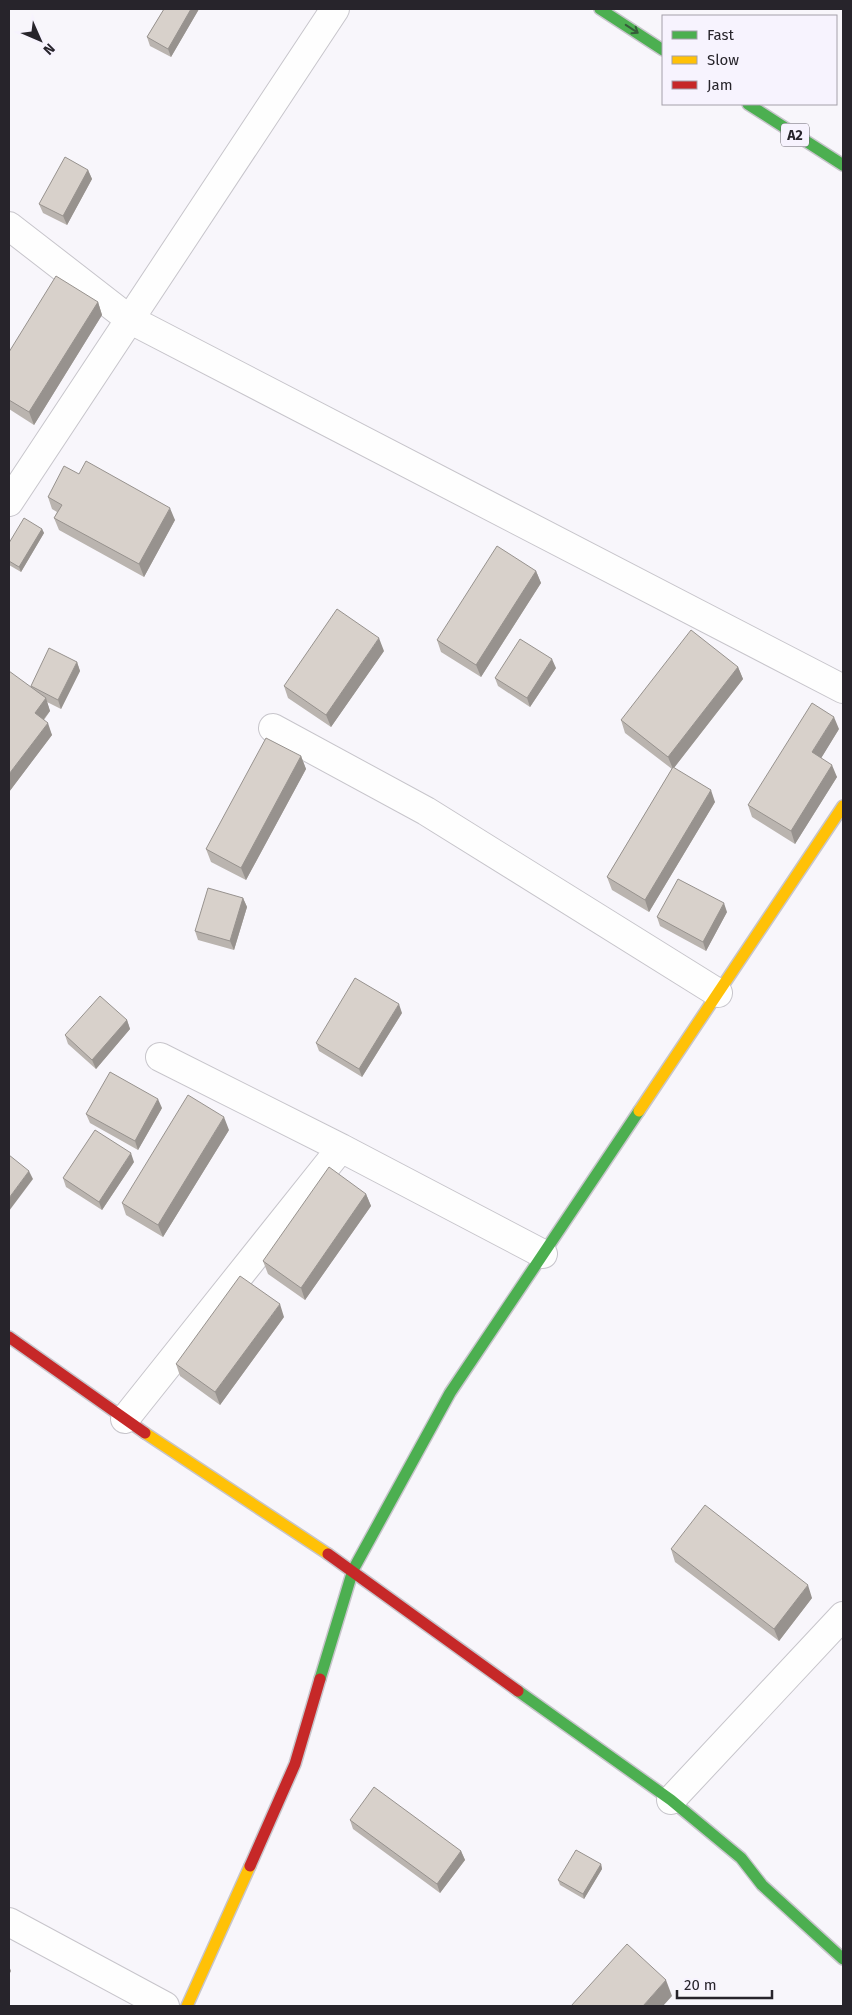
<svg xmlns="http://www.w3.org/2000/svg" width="852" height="2015" viewBox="0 0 852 2015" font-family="'Fira Sans',sans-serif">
<rect width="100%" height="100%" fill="#f8f6fb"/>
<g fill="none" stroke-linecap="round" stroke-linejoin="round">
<defs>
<path id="street" d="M 9,226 L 129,319 L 843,689
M 9,502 L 335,9
M 273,728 L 426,811 L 718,993
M 160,1057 L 341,1148
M 125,1419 L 341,1148 L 543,1254
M 671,1800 L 843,1616
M 9,1922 L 165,2006"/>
<path id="fast" d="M 600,9 L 663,50
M 748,104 L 843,165
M 320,1679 L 353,1570 L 450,1393 L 639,1111
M 518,1691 L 671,1800 L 741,1858 L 762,1885 L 843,1959"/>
<path id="slow" d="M 639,1111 L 843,806
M 145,1433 L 328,1554
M 187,2006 L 250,1866"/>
<path id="jam" d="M 9,1337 L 145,1433
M 328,1554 L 518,1691
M 250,1866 L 295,1764 L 320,1679"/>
</defs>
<use href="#street" stroke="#c7c5cb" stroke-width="30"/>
<use href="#fast" stroke="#c7c5cb" stroke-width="14"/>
<use href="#slow" stroke="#c7c5cb" stroke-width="14"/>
<use href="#jam" stroke="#c7c5cb" stroke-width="14"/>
<use href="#street" stroke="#fefefe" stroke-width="28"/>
<use href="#fast" stroke="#4caf50" stroke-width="11"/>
<use href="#slow" stroke="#ffc107" stroke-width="11"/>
<use href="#jam" stroke="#c62828" stroke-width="11"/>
</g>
<path fill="#bab4af" d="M 164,9 L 199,9 L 171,57 L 150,46 L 147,37 Z
M 88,170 L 92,179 L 67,225 L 43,213 L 39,204 Z
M 98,302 L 102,315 L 34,425 L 9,409 L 9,352 Z
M 79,474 L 175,520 L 144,577 L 59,530 L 54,518 L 57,512 L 52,509 L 48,497 Z
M 42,529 L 44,533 L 21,572 L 9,565 L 9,543 Z
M 536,571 L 541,583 L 481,677 L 441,652 L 437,640 Z
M 384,651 L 331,727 L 288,698 L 284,686 Z
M 77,662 L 80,671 L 61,709 L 47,702 L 50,711 L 44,720 L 52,735 L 9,792 L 31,686 Z
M 738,667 L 743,679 L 674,768 L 715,802 L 649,912 L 612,890 L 607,877 L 672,769 L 625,733 L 621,720 Z
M 556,668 L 530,707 L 498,686 L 495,678 Z
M 839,729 L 821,758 L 837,777 L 795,844 L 752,817 L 748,805 Z
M 301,756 L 306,769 L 246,880 L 211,862 L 206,849 Z
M 243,898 L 247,907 L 234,950 L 198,940 L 195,931 Z
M 727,912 L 706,951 L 660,926 L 657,917 Z
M 402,1013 L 362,1077 L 319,1051 L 316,1043 Z
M 127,1020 L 130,1029 L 96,1069 L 68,1044 L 65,1035 Z
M 162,1108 L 138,1150 L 90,1123 L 86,1114 Z
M 229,1130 L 163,1237 L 126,1215 L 122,1203 Z
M 134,1162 L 102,1210 L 66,1187 L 63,1178 Z
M 366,1194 L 371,1206 L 305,1300 L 268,1274 L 263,1261 Z
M 284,1317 L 220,1405 L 180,1376 L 176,1364 Z
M 671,1549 L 812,1598 L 779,1641 L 675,1562 Z
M 350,1820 L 461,1851 L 465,1860 L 440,1893 L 353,1829 Z
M 601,1864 L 602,1869 L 584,1899 L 560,1885 L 558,1880 Z"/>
<path fill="#97928e" d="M 191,9 L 199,9 L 171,57 L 168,49 Z
M 88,170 L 92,179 L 67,225 L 63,216 Z
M 98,302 L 102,315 L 34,425 L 29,412 Z
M 170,508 L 175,520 L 144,577 L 139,564 Z
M 42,529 L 44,533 L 21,572 L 19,567 Z
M 536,571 L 541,583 L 481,677 L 476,665 Z
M 379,638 L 384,651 L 331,727 L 326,715 Z
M 552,659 L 556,668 L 530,707 L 527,698 Z
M 77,662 L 80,671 L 61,709 L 58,700 Z
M 738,667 L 743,679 L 673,769 L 668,757 Z
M 46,698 L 50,711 L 39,725 L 35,713 Z
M 834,717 L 839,729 L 817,765 L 812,752 Z
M 48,723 L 52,735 L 9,792 L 9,774 Z
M 301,756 L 306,769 L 246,880 L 241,868 Z
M 832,765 L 837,777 L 795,844 L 791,831 Z
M 711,790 L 715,802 L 649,912 L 645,900 Z
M 243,898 L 247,907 L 234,950 L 230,941 Z
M 724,903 L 727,912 L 706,951 L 703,942 Z
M 399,1004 L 402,1013 L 362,1077 L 359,1069 Z
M 127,1020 L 130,1029 L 96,1069 L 92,1060 Z
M 158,1099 L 162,1108 L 138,1150 L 135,1141 Z
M 224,1117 L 229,1130 L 163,1237 L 158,1225 Z
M 131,1153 L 134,1162 L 102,1210 L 99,1202 Z
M 29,1171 L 33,1179 L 9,1211 L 9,1198 Z
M 366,1194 L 371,1206 L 305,1300 L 301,1288 Z
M 280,1304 L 284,1317 L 220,1405 L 215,1392 Z
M 808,1585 L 812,1598 L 779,1641 L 774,1629 Z
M 461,1851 L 465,1860 L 440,1893 L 437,1884 Z
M 601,1864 L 602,1869 L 584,1899 L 583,1894 Z
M 9,1966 L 11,1971 L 9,1975 Z
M 666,1980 L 672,1996 L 663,2006 L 643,2006 Z"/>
<path fill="#d8d1cb" stroke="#97928e" d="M 164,9 L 191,9 L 168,49 L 147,37 Z
M 65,157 L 88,170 L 63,216 L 39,204 Z
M 56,276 L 98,302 L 29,412 L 9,400 L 9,352 Z
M 86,461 L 170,508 L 139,564 L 54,518 L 62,505 L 48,497 L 64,466 L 79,474 Z
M 24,518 L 42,529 L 19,567 L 9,561 L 9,543 Z
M 497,546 L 536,571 L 476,665 L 437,640 Z
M 337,609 L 379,638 L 326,715 L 284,686 Z
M 691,630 L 738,667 L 668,757 L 621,720 Z
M 520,639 L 552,659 L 527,698 L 495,678 Z
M 49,648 L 77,662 L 58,700 L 31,686 Z
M 9,671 L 46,698 L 35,713 L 48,723 L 9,774 Z
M 812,703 L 834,717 L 812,752 L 832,765 L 791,831 L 748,805 Z
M 266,738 L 301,756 L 241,868 L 206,849 Z
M 673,767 L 711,790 L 645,900 L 607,877 Z
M 678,879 L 724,903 L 703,942 L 657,917 Z
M 208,888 L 243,898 L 230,941 L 195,931 Z
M 355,978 L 399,1004 L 359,1069 L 316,1043 Z
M 100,996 L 127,1020 L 92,1060 L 65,1035 Z
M 110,1072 L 158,1099 L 135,1141 L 86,1114 Z
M 188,1095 L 224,1117 L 158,1225 L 122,1203 Z
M 95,1130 L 131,1153 L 99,1202 L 63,1178 Z
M 9,1155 L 29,1171 L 9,1198 Z
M 329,1167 L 366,1194 L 301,1288 L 263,1261 Z
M 240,1276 L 280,1304 L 215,1392 L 176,1364 Z
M 705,1505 L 808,1585 L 774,1629 L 671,1549 Z
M 374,1787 L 461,1851 L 437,1884 L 350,1820 Z
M 576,1850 L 601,1864 L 583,1894 L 558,1880 Z
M 627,1944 L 666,1980 L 643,2006 L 571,2006 Z"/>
<defs><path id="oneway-shaft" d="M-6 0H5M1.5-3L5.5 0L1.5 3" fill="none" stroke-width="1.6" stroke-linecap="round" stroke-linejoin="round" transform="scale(1.25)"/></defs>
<use stroke="#365c3a" href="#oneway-shaft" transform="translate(632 29) rotate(33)"/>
<g text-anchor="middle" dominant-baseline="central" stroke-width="4" stroke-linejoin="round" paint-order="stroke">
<rect fill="#f7f3fe" stroke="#65626a" stroke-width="1" x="781" y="123.5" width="28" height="23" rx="4"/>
<g font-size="14" font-weight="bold" fill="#27242b">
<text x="795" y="135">A2</text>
</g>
</g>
<rect width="852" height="2015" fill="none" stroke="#27242b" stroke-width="20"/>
<rect x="662" y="15" width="175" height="90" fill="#f7f3fe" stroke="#a4a0aa"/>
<rect x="672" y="31" width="25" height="8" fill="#4caf50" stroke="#a4a0aa"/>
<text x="707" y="40" font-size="15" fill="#27242b">Fast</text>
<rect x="672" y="56" width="25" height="8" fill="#ffc107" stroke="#a4a0aa"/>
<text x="707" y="65" font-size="15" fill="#27242b">Slow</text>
<rect x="672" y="81" width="25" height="8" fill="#c62828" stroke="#a4a0aa"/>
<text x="707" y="90" font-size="15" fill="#27242b">Jam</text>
<g transform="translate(40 40) rotate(135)" stroke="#f7f3fe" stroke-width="4" paint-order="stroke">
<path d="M0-4L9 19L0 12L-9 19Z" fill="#27242b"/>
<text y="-8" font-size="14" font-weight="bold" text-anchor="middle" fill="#27242b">N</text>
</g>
<path d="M677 1990v8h95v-8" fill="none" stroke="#27242b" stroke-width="2.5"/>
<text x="684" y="1990" font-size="15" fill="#27242b" stroke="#f7f3fe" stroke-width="4" paint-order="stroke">20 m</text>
</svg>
